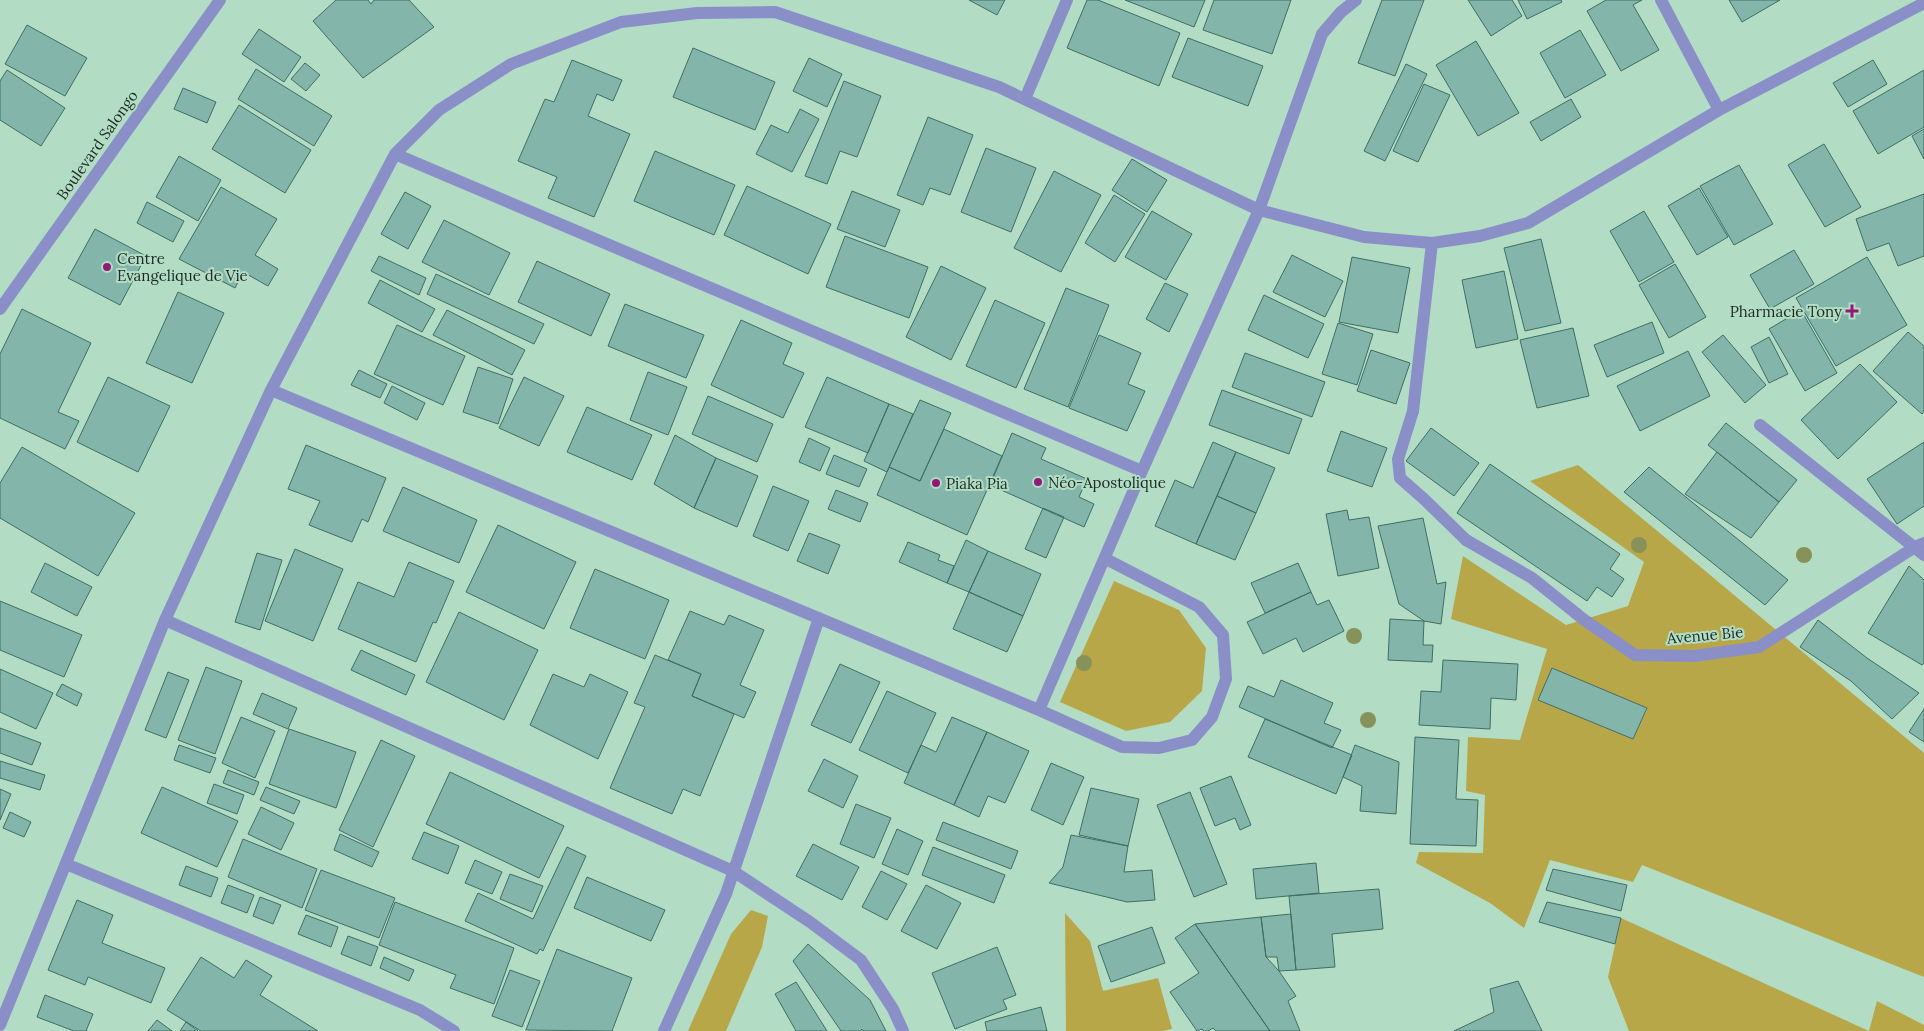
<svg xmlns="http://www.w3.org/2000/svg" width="1924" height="1031" viewBox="0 0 1924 1031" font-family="Lora,serif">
<rect width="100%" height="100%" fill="#b3dcc4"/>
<path fill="#b7a748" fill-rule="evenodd" d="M 1578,465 L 1924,753 L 1924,977 L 1642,865 L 1633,882 L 1550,860 L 1524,928 L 1490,903 L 1416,863 L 1419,852 L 1483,853 L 1485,795 L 1466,791 L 1468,737 L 1520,740 L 1547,649 L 1451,619 L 1463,556 L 1566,625 L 1628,606 L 1644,562 L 1530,481 ZM 1552,668 L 1647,709 L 1633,739 L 1539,700 Z
M 1114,581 L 1179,610 L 1206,648 L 1202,691 L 1170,722 L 1126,731 L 1060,702 Z
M 751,910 L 768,916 L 762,947 L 726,1031 L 688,1031 L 731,934 Z
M 1065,913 L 1090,941 L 1103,991 L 1158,978 L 1172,1029 L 1162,1031 L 1066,1031 Z
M 1621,918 L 1869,1031 L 1877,1001 L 1924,1025 L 1924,1031 L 1629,1031 L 1608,977 Z"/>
<path fill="#84b5aa" stroke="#3f6e64" d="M 336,0 L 368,0 L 371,4 L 374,0 L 409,0 L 434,27 L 363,78 L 313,21 Z
M 969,0 L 1005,0 L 997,15 Z
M 1087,0 L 1098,0 L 1180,33 L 1159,86 L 1067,48 Z
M 1125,0 L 1205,0 L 1194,27 Z
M 1214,0 L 1291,0 L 1272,54 L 1203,30 Z
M 1382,0 L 1424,0 L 1395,76 L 1358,63 Z
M 1468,0 L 1512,0 L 1522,16 L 1491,36 Z
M 1518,0 L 1561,0 L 1562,2 L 1527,19 Z
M 1606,0 L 1642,0 L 1633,5 L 1659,50 L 1621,71 L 1587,11 Z
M 1729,0 L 1780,0 L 1742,22 Z
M 27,25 L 87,58 L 65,96 L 5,64 Z
M 259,29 L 301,57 L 284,82 L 242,54 Z
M 1580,30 L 1606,75 L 1565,98 L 1540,53 Z
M 1188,38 L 1263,66 L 1248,106 L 1172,77 Z
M 1476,41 L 1519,113 L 1478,136 L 1436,65 Z
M 693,48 L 775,82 L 755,130 L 673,97 Z
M 809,58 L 842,74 L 827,107 L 793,91 Z
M 572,60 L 622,80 L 613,101 L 597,94 L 588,116 L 630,134 L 594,217 L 548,198 L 557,177 L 518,161 L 545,99 L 554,102 Z
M 1873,60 L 1887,84 L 1848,107 L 1833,83 Z
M 305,63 L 320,75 L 306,91 L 291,79 Z
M 1406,64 L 1427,74 L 1385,161 L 1364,151 Z
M 256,69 L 332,116 L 314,146 L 238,99 Z
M 7,70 L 65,108 L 41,146 L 0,120 L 0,81 Z
M 1924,70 L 1924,127 L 1878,154 L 1853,111 Z
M 844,81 L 881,96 L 857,157 L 840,151 L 827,184 L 805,176 Z
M 1424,84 L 1450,95 L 1418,162 L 1393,151 Z
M 183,88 L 216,102 L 207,123 L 174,109 Z
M 1571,99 L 1581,117 L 1541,141 L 1530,122 Z
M 239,105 L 311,150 L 285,193 L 212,149 Z
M 800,109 L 819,119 L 792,172 L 756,154 L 771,125 L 788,133 Z
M 928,117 L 973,135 L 950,195 L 930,188 L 923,205 L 897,195 Z
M 1924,129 L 1924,159 L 1912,136 Z
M 1824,144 L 1861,207 L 1825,227 L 1788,165 Z
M 986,148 L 1036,168 L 1011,232 L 961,212 Z
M 655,151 L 735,185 L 714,235 L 634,201 Z
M 179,156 L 221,180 L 198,221 L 156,197 Z
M 1132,159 L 1167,180 L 1147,212 L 1112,190 Z
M 1739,165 L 1773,224 L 1734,245 L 1700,186 Z
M 1054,171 L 1101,195 L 1061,272 L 1014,248 Z
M 747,186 L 831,224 L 808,274 L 724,235 Z
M 221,187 L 277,219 L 255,255 L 278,269 L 268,286 L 243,272 L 235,288 L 179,259 Z
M 1699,188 L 1728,237 L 1697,255 L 1668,206 Z
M 852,191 L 900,210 L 885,247 L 837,229 Z
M 405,192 L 431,206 L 408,249 L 381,234 Z
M 1924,194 L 1924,256 L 1898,266 L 1889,243 L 1867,251 L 1856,219 Z
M 1114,195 L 1145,214 L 1115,262 L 1085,243 Z
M 147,202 L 184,221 L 173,242 L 137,223 Z
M 1152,211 L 1192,234 L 1166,280 L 1125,257 Z
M 1644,211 L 1674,262 L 1639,282 L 1610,231 Z
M 444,220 L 510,253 L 489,295 L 422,262 Z
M 95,229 L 146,256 L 120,305 L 68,278 Z
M 845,236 L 928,267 L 909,318 L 826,287 Z
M 1541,239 L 1561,323 L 1525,331 L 1504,248 Z
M 1794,250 L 1814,284 L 1770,309 L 1750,275 Z
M 1292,255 L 1343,281 L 1325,317 L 1273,292 Z
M 379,256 L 426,278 L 419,295 L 371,271 Z
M 1352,257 L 1410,268 L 1398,333 L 1339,322 Z
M 1867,257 L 1907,325 L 1836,366 L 1796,298 Z
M 537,261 L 610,294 L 591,336 L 518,302 Z
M 1675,264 L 1706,317 L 1669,338 L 1639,285 Z
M 941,266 L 986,288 L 951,360 L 906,337 Z
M 1504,271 L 1518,339 L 1476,348 L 1462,280 Z
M 436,274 L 544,324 L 534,344 L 427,294 Z
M 380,280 L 435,309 L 422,332 L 368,303 Z
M 1165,283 L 1188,294 L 1169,332 L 1146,319 Z
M 1066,288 L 1109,305 L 1068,407 L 1024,389 Z
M 178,292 L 224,313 L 192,383 L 146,363 Z
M 1264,295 L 1324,324 L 1308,358 L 1248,330 Z
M 995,300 L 1045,323 L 1016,388 L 966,366 Z
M 625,304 L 704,335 L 686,378 L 608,346 Z
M 22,309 L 91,343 L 58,412 L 79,421 L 65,449 L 0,418 L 0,354 Z
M 447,310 L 525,350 L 512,375 L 433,335 Z
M 1801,310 L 1837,373 L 1805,391 L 1769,329 Z
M 741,320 L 792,343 L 783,364 L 804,373 L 783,418 L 711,385 Z
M 1652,322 L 1664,353 L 1607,377 L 1594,345 Z
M 1338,323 L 1373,334 L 1357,385 L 1322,374 Z
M 397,325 L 465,356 L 443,405 L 374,374 Z
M 1573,328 L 1589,396 L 1537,408 L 1520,340 Z
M 1908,332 L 1924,346 L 1924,411 L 1922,414 L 1873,371 Z
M 1099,335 L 1141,353 L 1128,384 L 1145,391 L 1127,431 L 1069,408 Z
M 1723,335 L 1766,385 L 1745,403 L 1702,352 Z
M 1769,337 L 1788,374 L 1769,383 L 1751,347 Z
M 1371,350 L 1410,363 L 1396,404 L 1357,391 Z
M 1688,351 L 1710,396 L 1640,431 L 1617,386 Z
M 1245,353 L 1325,382 L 1312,417 L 1232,387 Z
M 1860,364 L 1897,402 L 1838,459 L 1801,420 Z
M 478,367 L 513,379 L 498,424 L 463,412 Z
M 359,370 L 387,384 L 380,398 L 351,385 Z
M 648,372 L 687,387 L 668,435 L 630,420 Z
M 108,377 L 170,406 L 138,472 L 77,442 Z
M 524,377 L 564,396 L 539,446 L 499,428 Z
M 827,377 L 889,404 L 868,453 L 805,427 Z
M 392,386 L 425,403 L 417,420 L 384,403 Z
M 1222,390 L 1302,419 L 1289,454 L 1209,425 Z
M 708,396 L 773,424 L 757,462 L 692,434 Z
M 920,400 L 951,413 L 920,481 L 889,467 Z
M 889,404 L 913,414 L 887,472 L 864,461 Z
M 587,407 L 652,435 L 632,480 L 567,452 Z
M 1726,423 L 1797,480 L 1779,502 L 1708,445 Z
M 1431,428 L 1479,463 L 1454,496 L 1406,461 Z
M 944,429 L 1002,456 L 967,535 L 877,495 L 889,467 L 920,481 Z
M 1341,431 L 1387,448 L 1372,487 L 1327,471 Z
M 1012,433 L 1046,448 L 1041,459 L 1087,479 L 1079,497 L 1094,504 L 1084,527 L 990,485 Z
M 675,435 L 716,458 L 694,508 L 654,484 Z
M 809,438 L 830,448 L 820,471 L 799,462 Z
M 1213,442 L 1236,452 L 1196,544 L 1155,526 L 1175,480 L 1193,488 Z
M 1924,442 L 1924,506 L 1897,524 L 1867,479 Z
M 306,445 L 386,478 L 368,522 L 362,519 L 352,542 L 309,525 L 320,501 L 288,489 Z
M 22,447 L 135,513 L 98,576 L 0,518 L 0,483 Z
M 1236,452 L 1275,468 L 1256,513 L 1217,496 Z
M 1717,452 L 1779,502 L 1751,538 L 1685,494 Z
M 834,455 L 867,469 L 859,487 L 826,474 Z
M 716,458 L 758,476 L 737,527 L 694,508 Z
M 1490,464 L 1620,554 L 1610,569 L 1624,579 L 1612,597 L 1597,587 L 1587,601 L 1457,513 Z
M 1649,467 L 1788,580 L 1765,605 L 1624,492 Z
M 773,486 L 809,501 L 788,551 L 753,536 Z
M 403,487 L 477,520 L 459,563 L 383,531 Z
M 836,490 L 868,503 L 860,522 L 828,509 Z
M 1217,496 L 1256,513 L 1235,560 L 1196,544 Z
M 1043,508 L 1064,517 L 1046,558 L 1025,549 Z
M 1347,510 L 1349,520 L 1369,517 L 1379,568 L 1338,576 L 1326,514 Z
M 1423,518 L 1437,584 L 1446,582 L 1441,624 L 1424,621 L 1399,604 L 1378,526 Z
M 498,525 L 576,562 L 544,629 L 466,592 Z
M 809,533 L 840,545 L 828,574 L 797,561 Z
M 966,540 L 988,551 L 969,592 L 947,583 Z
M 908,542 L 940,555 L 938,560 L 954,566 L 947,583 L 899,562 Z
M 295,549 L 343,569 L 313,641 L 265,621 Z
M 988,551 L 1041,574 L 1023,616 L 969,592 Z
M 257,553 L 282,560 L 260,630 L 235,622 Z
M 409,562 L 454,581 L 436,623 L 433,622 L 416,662 L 338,629 L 358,582 L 394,597 Z
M 45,563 L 92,587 L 77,616 L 31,592 Z
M 1298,563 L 1311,592 L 1265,613 L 1251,583 Z
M 1909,566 L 1924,580 L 1924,663 L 1922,665 L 1868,633 Z
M 595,569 L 669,600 L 645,659 L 570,628 Z
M 969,592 L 1023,616 L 1007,652 L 953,629 Z
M 1311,592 L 1317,605 L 1329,600 L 1344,631 L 1303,652 L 1296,638 L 1263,654 L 1247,622 Z
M 0,601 L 82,635 L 64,677 L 0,650 Z
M 690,611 L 724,625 L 729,615 L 764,630 L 740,685 L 756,692 L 744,718 L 692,696 L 701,674 L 668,660 Z
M 459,612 L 538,650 L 504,720 L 426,682 Z
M 1390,619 L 1424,621 L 1423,645 L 1433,645 L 1432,662 L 1388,660 Z
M 1818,620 L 1867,658 L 1919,693 L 1892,719 L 1851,681 L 1800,647 Z
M 361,650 L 415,675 L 406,695 L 351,670 Z
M 655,655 L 701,674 L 692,696 L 734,714 L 700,796 L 683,789 L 672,814 L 610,788 L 645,707 L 634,703 Z
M 1443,660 L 1518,664 L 1516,700 L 1491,698 L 1490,729 L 1419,725 L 1421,691 L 1441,692 Z
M 840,664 L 880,682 L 851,743 L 811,725 Z
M 206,667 L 242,681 L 215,754 L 178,740 Z
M 1552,668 L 1647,708 L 1633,739 L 1538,700 Z
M 0,669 L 53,693 L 36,729 L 0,712 Z
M 168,672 L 189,680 L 166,738 L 145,730 Z
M 553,674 L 584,687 L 590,674 L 628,692 L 598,759 L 530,725 Z
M 1281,680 L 1333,703 L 1324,723 L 1341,730 L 1332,748 L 1239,707 L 1248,686 L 1274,697 Z
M 62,684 L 82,694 L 77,706 L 56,695 Z
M 887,691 L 936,713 L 908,773 L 859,750 Z
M 262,693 L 297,708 L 288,729 L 253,714 Z
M 1924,709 L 1924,742 L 1909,732 Z
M 241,717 L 275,731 L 255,778 L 222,763 Z
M 952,717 L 987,732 L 954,805 L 904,783 L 921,745 L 936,752 Z
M 1265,719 L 1352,755 L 1336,794 L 1248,757 Z
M 0,728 L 41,743 L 32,765 L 0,753 Z
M 289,729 L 356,752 L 336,808 L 269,784 Z
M 987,732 L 1029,751 L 1005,803 L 988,796 L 979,817 L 954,805 Z
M 1415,737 L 1459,740 L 1456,799 L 1478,800 L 1476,846 L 1410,844 Z
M 381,740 L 415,756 L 373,847 L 339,830 Z
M 179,745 L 216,758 L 210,773 L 174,760 Z
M 1355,745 L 1399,762 L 1396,814 L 1360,811 L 1362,786 L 1343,777 Z
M 824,759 L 858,776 L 843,808 L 808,791 Z
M 0,761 L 45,775 L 40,790 L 0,778 Z
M 1051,763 L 1084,777 L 1063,825 L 1031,810 Z
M 228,770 L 259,782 L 254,795 L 223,783 Z
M 450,772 L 564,826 L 539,878 L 426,824 Z
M 1231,776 L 1251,825 L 1240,830 L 1235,818 L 1215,826 L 1200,788 Z
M 214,784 L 244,795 L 237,814 L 207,803 Z
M 162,787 L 238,821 L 217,867 L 141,833 Z
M 266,787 L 300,801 L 294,814 L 260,800 Z
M 1091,788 L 1139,799 L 1128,846 L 1079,835 Z
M 0,789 L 11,794 L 0,820 Z
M 1190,792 L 1227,884 L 1194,897 L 1157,805 Z
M 856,804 L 891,818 L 874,858 L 840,844 Z
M 261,807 L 294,823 L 281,850 L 248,834 Z
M 10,812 L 31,822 L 24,837 L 3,828 Z
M 943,822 L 1018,851 L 1011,869 L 936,840 Z
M 897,829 L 923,841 L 908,875 L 882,864 Z
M 424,832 L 459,846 L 448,874 L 412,859 Z
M 340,834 L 379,852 L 372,867 L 334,850 Z
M 1071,835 L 1128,846 L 1124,872 L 1152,870 L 1155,900 L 1127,902 L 1049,883 L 1063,867 Z
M 243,839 L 317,869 L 302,908 L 228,877 Z
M 813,844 L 859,867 L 842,900 L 796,876 Z
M 567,847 L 586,856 L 543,951 L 540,949 L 537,954 L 465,921 L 478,893 L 533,919 Z
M 933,847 L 1005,875 L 994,903 L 922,875 Z
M 475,860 L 502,872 L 492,894 L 465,883 Z
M 1316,863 L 1319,893 L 1256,899 L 1253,869 Z
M 186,866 L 218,878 L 211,897 L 179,885 Z
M 1553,869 L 1627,885 L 1621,911 L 1546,890 Z
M 321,870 L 395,898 L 379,938 L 305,910 Z
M 881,871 L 907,884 L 887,920 L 862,907 Z
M 510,874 L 543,886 L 532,912 L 500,899 Z
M 587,877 L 665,910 L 651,941 L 574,908 Z
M 228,885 L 254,895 L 247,913 L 221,903 Z
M 926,885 L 961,903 L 937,949 L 901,931 Z
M 1379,889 L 1383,929 L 1332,934 L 1335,967 L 1296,970 L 1289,896 Z
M 260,897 L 281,905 L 273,924 L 253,916 Z
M 77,900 L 113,915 L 102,943 L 165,968 L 151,1003 L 88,977 L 85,985 L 48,970 Z
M 395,902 L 514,948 L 494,1004 L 450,988 L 456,975 L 379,945 Z
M 1547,902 L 1621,918 L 1615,944 L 1539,922 Z
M 1291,914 L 1296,970 L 1279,971 L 1277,957 L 1266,957 L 1261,917 Z
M 306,915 L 338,927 L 331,947 L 298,934 Z
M 1261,917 L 1266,957 L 1279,971 L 1296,996 L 1288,1001 L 1300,1031 L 1270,1031 L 1195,924 Z
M 1195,924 L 1270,1031 L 1216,1031 L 1213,1028 L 1208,1031 L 1204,1031 L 1202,1029 L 1197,1031 L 1170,992 L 1199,973 L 1175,938 Z
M 1152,927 L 1165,963 L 1111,982 L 1098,946 Z
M 348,936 L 378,947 L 371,966 L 341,954 Z
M 808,944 L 870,1000 L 886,1031 L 863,1031 L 862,1029 L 860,1031 L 841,1031 L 793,961 Z
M 997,947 L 1016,995 L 1003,1000 L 1007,1009 L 955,1029 L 932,973 Z
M 557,949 L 632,978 L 612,1031 L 526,1030 Z
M 201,957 L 234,978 L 246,960 L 272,976 L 260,995 L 318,1031 L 201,1031 L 167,1010 Z
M 384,957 L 414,970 L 409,981 L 380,968 Z
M 510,970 L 540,981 L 522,1027 L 492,1016 Z
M 1518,981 L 1542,1031 L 1454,1031 L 1494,1012 L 1490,989 Z
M 796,982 L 827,1031 L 796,1031 L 775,994 Z
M 45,995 L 93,1014 L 86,1031 L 74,1031 L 37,1017 Z
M 1041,1007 L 1047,1031 L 987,1031 L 985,1022 Z
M 157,1020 L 172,1031 L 148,1031 Z
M 186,1022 L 198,1031 L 180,1031 Z"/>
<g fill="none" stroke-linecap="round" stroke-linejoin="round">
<path stroke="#8a90c7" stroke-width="12" d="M 1413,411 L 1398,459 L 1400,478 L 1424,499 L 1466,540"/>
<path stroke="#8a90c7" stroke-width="12" d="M 1661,0 L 1719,110
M 1025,99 L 1067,0
M 395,154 L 1142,471
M 0,309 L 220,0
M 271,390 L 1039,710 L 1122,747 L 1159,748 L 1192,740 L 1212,717 L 1226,679 L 1223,635 L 1199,607 L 1106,559
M 1413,411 L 1432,243
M 1760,425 L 1924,555
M 1466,540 L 1532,578 L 1583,619 L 1635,655 L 1694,656 L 1759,647 L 1915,547 L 1924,543
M 165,620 L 733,871 L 810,922 L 861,960 L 893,1009 L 903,1031
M 1039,710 L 1142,471 L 1259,210 L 1322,34 L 1341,12 L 1356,0
M 66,864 L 420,1010 L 454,1031
M 0,1025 L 165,620 L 271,390 L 395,154 L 439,110 L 511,64 L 621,22 L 697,13 L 775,12 L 999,87 L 1259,210 L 1364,237 L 1432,243 L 1480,236 L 1528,223 L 1719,110 L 1924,3
M 664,1031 L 726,894 L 819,618"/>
</g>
<g fill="#869259">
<circle cx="1639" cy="545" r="8"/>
<circle cx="1804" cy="555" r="8"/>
<circle cx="1354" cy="636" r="8"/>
<circle cx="1084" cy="663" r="8"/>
<circle cx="1368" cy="720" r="8"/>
</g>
<g fill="#921976" stroke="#b3dcc4" stroke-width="2">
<circle cx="107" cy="267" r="5"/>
<path d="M1849.5 303.5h5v5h5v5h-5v5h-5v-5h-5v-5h5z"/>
<circle cx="1038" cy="482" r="5"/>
<circle cx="936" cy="483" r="5"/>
</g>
<g text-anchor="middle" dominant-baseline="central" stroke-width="4" stroke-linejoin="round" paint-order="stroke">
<g font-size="15" fill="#1b2b22" stroke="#b3dcc4">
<text transform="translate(97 145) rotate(-55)">Boulevard Salongo</text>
<text transform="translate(1705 635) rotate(-5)">Avenue Bie</text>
</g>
<g font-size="15" fill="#1b2b22" stroke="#b3dcc4" text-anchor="start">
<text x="117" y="258">Centre<tspan x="117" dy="17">Evangelique de Vie</tspan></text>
<text x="1842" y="311" text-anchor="end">Pharmacie Tony</text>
<text x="1048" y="482">Néo-Apostolique</text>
<text x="946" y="483">Piaka Pia</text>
</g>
</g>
</svg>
